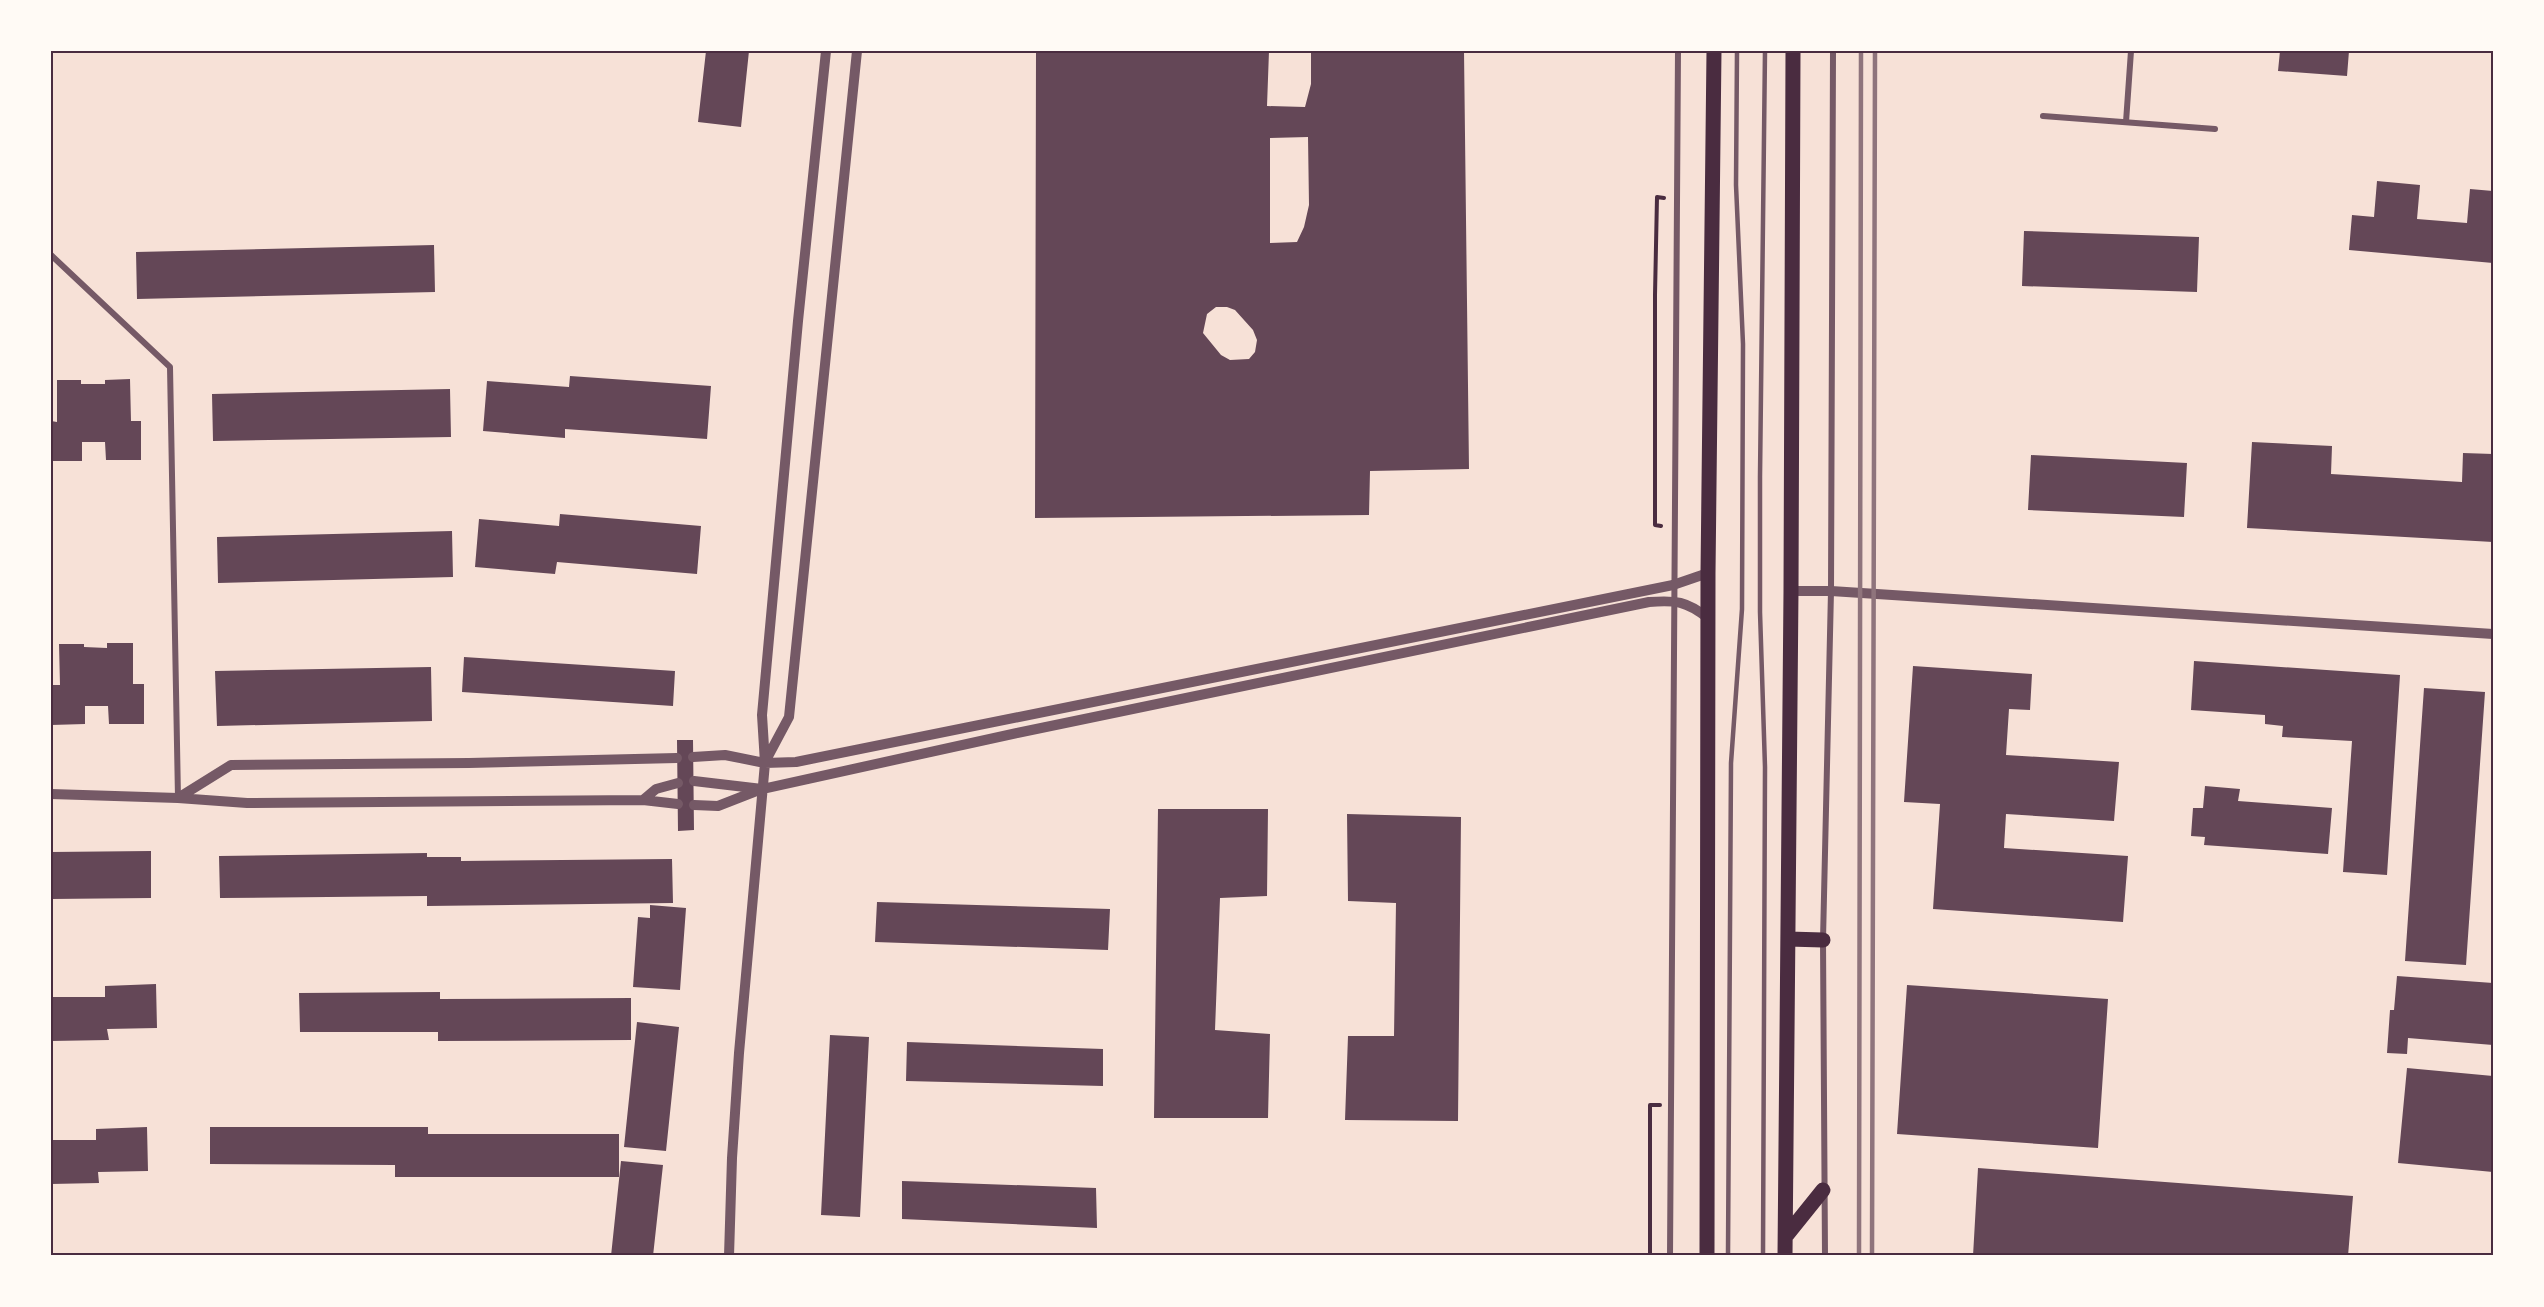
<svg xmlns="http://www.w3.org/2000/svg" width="2544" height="1307" viewBox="0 0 2544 1307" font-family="'Exo 2',sans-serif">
<rect width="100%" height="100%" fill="#f7e1d7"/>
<path fill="#644757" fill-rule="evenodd" d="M 706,51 L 749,51 L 741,127 L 698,122 Z
M 1036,51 L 1269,51 L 1267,106 L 1305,107 L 1311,84 L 1311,51 L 1464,51 L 1469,469 L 1370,471 L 1369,515 L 1035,518 ZM 1308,137 L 1309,205 L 1304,227 L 1297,242 L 1270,243 L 1270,138 ZM 1216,307 L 1227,307 L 1235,310 L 1253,330 L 1257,340 L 1255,352 L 1249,359 L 1230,360 L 1221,355 L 1203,333 L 1207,314 Z
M 2280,51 L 2349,51 L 2347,76 L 2278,71 Z
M 2377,181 L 2420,185 L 2417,219 L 2467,223 L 2470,189 L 2493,191 L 2493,263 L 2349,250 L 2352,215 L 2374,217 Z
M 2024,231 L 2199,237 L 2197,292 L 2022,286 Z
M 434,245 L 435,292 L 137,299 L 136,252 Z
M 570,376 L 711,386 L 707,439 L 565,429 L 565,438 L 483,431 L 487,381 L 569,387 Z
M 130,379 L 131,421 L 141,421 L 141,460 L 106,460 L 105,442 L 82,442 L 82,461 L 51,461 L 51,421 L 57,422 L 57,380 L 81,380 L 81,384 L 105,384 L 105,380 Z
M 450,389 L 451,437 L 213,441 L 212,394 Z
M 2252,442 L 2332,446 L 2331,474 L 2462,482 L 2463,453 L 2493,454 L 2493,542 L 2247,528 Z
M 2031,455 L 2187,463 L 2184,517 L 2028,510 Z
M 560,514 L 701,526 L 697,574 L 557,562 L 555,574 L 475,567 L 479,519 L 559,526 Z
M 452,531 L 453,577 L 218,583 L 217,537 Z
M 107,643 L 133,643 L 133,684 L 144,684 L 144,724 L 109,724 L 108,706 L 85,706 L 85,724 L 51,725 L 51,685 L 60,685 L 59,644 L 84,644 L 84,647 L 107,648 Z
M 464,657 L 675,671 L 673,706 L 462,692 Z
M 2194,661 L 2400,675 L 2387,875 L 2343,872 L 2352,741 L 2282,737 L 2283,726 L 2265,724 L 2265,715 L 2191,710 Z
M 1913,666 L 2032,674 L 2030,710 L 2009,709 L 2006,755 L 2119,762 L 2114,821 L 2006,814 L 2004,848 L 2128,856 L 2123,922 L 1933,909 L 1940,804 L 1904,802 Z
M 431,667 L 432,721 L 217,726 L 215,671 Z
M 2424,688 L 2485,692 L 2466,965 L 2405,961 Z
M 677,740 L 693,740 L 694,830 L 678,831 Z
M 2205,786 L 2240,789 L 2238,801 L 2332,808 L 2328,854 L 2204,845 L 2205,837 L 2191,836 L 2193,808 L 2203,808 Z
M 1158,809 L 1268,809 L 1267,896 L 1220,898 L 1215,1030 L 1270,1034 L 1268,1118 L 1154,1118 Z
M 1347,814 L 1461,817 L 1458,1121 L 1345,1120 L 1348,1036 L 1394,1036 L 1396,903 L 1348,901 Z
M 151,851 L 151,898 L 51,899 L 51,852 Z
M 427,853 L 427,857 L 461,857 L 461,861 L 672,859 L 673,903 L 427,906 L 427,896 L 220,898 L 219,856 Z
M 877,902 L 1110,909 L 1108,950 L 875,942 Z
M 650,905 L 686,908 L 680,990 L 633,987 L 638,917 L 650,918 Z
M 2397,976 L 2493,983 L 2493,1045 L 2408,1038 L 2407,1054 L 2387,1053 L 2390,1010 L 2394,1010 Z
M 156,984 L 157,1028 L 107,1029 L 109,1040 L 51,1041 L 51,997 L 105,997 L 105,986 Z
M 1907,985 L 2108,999 L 2098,1148 L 1897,1134 Z
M 440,992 L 440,999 L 631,998 L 631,1040 L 438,1041 L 438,1032 L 300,1032 L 299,993 Z
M 637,1022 L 679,1027 L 666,1151 L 624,1147 Z
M 830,1035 L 869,1037 L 860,1217 L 821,1215 Z
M 907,1042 L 1103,1049 L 1103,1086 L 906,1081 Z
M 2407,1068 L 2493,1076 L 2493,1172 L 2398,1163 Z
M 147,1127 L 148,1171 L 98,1172 L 99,1183 L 51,1184 L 51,1140 L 96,1140 L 96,1129 Z
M 210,1127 L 428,1127 L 428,1134 L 619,1134 L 619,1177 L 395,1177 L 395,1165 L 210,1164 Z
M 621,1161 L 663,1165 L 653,1256 L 611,1256 Z
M 1978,1168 L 2353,1196 L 2348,1256 L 1973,1256 Z
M 902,1181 L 1096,1188 L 1097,1228 L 902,1219 Z"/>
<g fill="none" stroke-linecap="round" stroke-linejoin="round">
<path stroke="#4a2c40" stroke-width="4" d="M 1661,526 L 1655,525 L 1655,295 L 1657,197 L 1664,198
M 1650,1256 L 1650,1105 L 1660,1105"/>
<path stroke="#755966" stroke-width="4.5" d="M 1728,1256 L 1731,763 L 1742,609 L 1743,344 L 1736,185 L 1737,51
M 1763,1256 L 1765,767 L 1760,612 L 1760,477 L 1765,51"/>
<path stroke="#755966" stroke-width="6" d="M 2043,116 L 2215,129
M 2126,122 L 2131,51
M 51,255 L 170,367 L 178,798
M 1670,1256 L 1678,51
M 1825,1256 L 1823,940 L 1831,591 L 1833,51"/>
<path stroke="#755966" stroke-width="10" d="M 1791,591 L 1831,591 L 2493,634
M 693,757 L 725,755 L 765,763 L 796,762 L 1673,585 L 1708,573
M 765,762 L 789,717 L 857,51
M 694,781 L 762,789 L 1017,733 L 1649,602 C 1676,600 1686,601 1708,618
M 51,794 L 178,798 L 247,803 L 643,800 L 678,804
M 178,798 L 231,765 L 469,763 L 677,758
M 643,800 L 656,789 L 678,783
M 694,805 L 718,806 L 759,790
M 729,1256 L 732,1158 L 739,1053 L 765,763 L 762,715 L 798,321 L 826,51"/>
<path stroke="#4a2c40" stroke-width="15" d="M 1788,939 L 1823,940
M 1786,1236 L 1823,1190
M 1707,1256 L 1708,573 L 1714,51
M 1785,1256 L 1791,591 L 1793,51"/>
<path stroke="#8f747c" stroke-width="4.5" d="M 1859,1256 L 1861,51
M 1872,1256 L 1875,51"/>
</g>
<rect width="2544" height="1307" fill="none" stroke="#fffaf5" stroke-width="105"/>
<rect x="52" y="52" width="2440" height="1202" fill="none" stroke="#4a2c40" stroke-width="2"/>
</svg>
